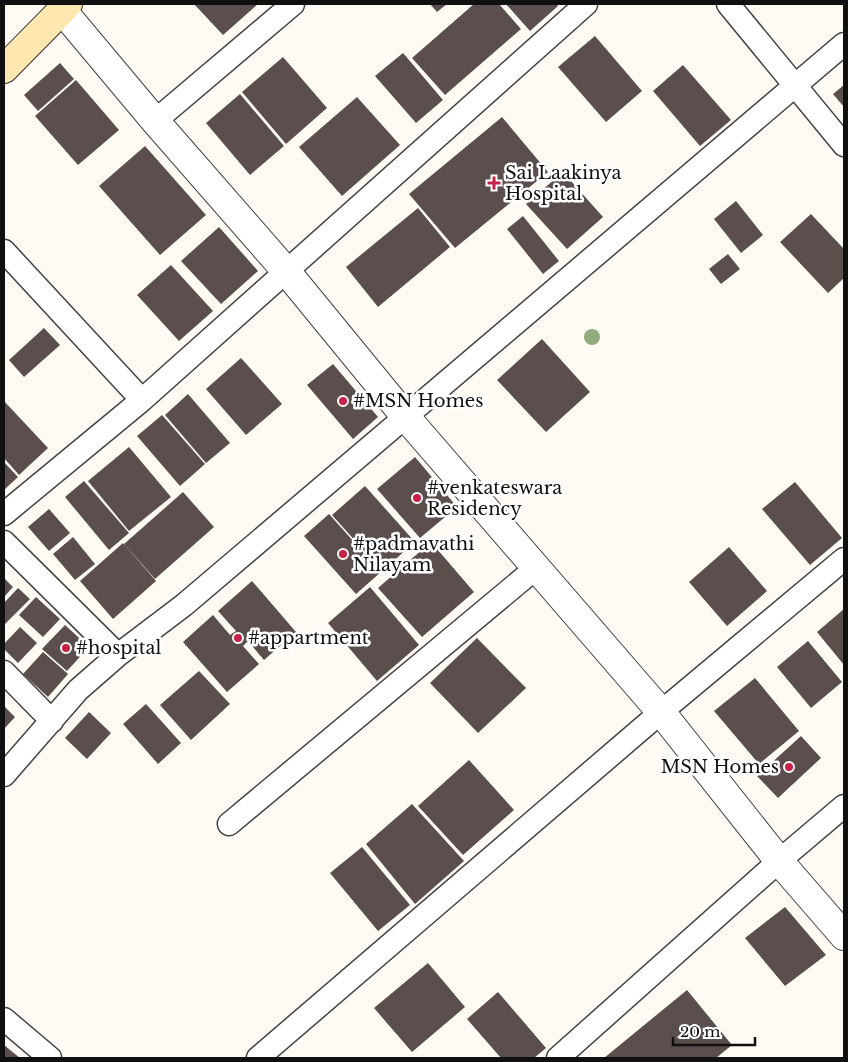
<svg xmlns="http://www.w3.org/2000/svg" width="848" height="1062" viewBox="0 0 848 1062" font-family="'Libre Baskerville',serif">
<rect width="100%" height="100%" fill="#fffbf4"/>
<path fill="#5a4f4c" d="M 194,4 L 258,4 L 223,35 Z
M 430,4 L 447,4 L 437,12 Z
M 474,4 L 499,4 L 521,29 L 445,95 L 412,58 Z
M 506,4 L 556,4 L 558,6 L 530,31 Z
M 595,36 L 642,91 L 606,122 L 558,67 Z
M 403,53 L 443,100 L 416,123 L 375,76 Z
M 283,57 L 327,108 L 286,144 L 242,92 Z
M 60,63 L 74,79 L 38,111 L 24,95 Z
M 683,65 L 731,120 L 700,146 L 653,91 Z
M 76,80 L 119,130 L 78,165 L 35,116 Z
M 844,85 L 844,107 L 833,94 Z
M 240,94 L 284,146 L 250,175 L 206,123 Z
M 357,97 L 400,145 L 342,196 L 299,147 Z
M 502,117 L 548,172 L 455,248 L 409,194 Z
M 145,146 L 206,215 L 160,255 L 99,186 Z
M 563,172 L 603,217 L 567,249 L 526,204 Z
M 736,201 L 763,235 L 741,253 L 714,219 Z
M 418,208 L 450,247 L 378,307 L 346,267 Z
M 811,214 L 844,249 L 844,278 L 828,293 L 780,242 Z
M 523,216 L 559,261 L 543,274 L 507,229 Z
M 219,227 L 258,271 L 221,304 L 181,261 Z
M 728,254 L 740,269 L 721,284 L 709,269 Z
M 171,265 L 213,311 L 179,341 L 137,295 Z
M 44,328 L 60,345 L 24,377 L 9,360 Z
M 542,339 L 590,392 L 546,432 L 497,380 Z
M 241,358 L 282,404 L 246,435 L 206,389 Z
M 333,364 L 378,417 L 353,439 L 307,385 Z
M 188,394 L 230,443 L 206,463 L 165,415 Z
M 4,401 L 48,448 L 19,475 L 4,458 Z
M 162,415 L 205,464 L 180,486 L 137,436 Z
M 129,447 L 171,497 L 129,531 L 88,481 Z
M 415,457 L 457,507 L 420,538 L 377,489 Z
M 4,462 L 18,477 L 4,490 Z
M 84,481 L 129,533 L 109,550 L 65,497 Z
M 795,482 L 842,538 L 810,565 L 762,509 Z
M 365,486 L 415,542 L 382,571 L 332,515 Z
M 183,492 L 214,527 L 155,579 L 124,544 Z
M 49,509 L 70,533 L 49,551 L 28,527 Z
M 329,514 L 381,572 L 356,594 L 304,536 Z
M 73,537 L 95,564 L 75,580 L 53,554 Z
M 431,542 L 474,592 L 422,637 L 378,588 Z
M 123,543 L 156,581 L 113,619 L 80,581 Z
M 729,547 L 767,591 L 727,626 L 689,582 Z
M 4,578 L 13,587 L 4,597 Z
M 252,581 L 296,632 L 264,660 L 248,641 L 243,646 L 259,664 L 227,692 L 183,642 L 213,615 L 230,635 L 236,631 L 218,611 Z
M 370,587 L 419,645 L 377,681 L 328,623 Z
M 18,588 L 30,599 L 4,625 L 4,603 Z
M 36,597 L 60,619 L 43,637 L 19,615 Z
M 844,609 L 844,665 L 817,632 Z
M 65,625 L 89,647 L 67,671 L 42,649 Z
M 20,627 L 37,643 L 18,663 L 4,649 L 4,644 Z
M 477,638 L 526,688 L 478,733 L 430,683 Z
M 808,641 L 842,682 L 811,708 L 777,667 Z
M 43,652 L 68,674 L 48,697 L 23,674 Z
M 199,671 L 230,704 L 191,740 L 160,705 Z
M 755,678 L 799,731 L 759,764 L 714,711 Z
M 146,704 L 181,743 L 158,764 L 123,724 Z
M 4,706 L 15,717 L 4,729 Z
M 89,712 L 111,733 L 87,759 L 65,738 Z
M 801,736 L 821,758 L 778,798 L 757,776 Z
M 469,760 L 514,810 L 463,855 L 418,806 Z
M 412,804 L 464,861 L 415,904 L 366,844 Z
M 362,847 L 410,905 L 378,931 L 330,873 Z
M 785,907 L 826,955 L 785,986 L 745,938 Z
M 428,963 L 465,1007 L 412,1052 L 374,1008 Z
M 687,990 L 732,1045 L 716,1058 L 604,1058 Z
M 498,992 L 546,1048 L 534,1058 L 501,1058 L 467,1019 Z
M 4,1045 L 20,1058 L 4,1058 Z"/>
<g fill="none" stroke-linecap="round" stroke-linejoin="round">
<defs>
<path id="minor" d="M 728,4 L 844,145
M 155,121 L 293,4
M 4,251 L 142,400
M 4,514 L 142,400 L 586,4
M 4,542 L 118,655 L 78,690 L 4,775
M 118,655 L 184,605 L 844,44
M 4,672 L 52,721
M 229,824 L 536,568
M 4,1019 L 50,1058
M 258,1058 L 661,712 L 844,559
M 558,1058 L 779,861 L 844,806"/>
<path id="tertiary" d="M 62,10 L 155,121 L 286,271 L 404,415 L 661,712 L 779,861 L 844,936"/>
<path id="secondary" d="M 4,69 L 68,4"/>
</defs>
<use href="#minor" stroke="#434343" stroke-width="25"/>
<use href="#tertiary" stroke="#434343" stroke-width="30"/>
<use href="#secondary" stroke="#323232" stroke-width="30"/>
<use href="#minor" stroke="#fff" stroke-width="22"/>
<use href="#tertiary" stroke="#fff" stroke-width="28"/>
<use href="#secondary" stroke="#ffe8af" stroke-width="28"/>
</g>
<circle fill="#93ac7e" cx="592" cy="337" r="8"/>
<g fill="#c62246" stroke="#fff" stroke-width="2">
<path d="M491.5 175.5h5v5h5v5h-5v5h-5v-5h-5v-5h5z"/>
<circle cx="343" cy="401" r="5"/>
<circle cx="417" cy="498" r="5"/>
<circle cx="343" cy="554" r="5"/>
<circle cx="238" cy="638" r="5"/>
<circle cx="66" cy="648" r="5"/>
<circle cx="789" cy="767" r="5"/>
</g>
<g text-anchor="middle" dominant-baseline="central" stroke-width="5" stroke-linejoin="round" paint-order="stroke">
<g font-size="18" fill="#101010" stroke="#fff" text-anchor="start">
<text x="505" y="173">Sai Laakinya<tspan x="505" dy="21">Hospital</tspan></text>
<text x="353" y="401">#MSN Homes</text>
<text x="427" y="488">#venkateswara<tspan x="427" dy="21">Residency</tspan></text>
<text x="353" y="544">#padmavathi<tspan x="353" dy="21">Nilayam</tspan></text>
<text x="248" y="638">#appartment</text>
<text x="76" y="648">#hospital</text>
<text x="779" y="767" text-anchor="end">MSN Homes</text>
</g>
</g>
<rect width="848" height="1062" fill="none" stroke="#101010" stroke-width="10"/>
<path d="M673 1037v8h82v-8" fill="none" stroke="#101010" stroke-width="2.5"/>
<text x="680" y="1037" font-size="15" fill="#101010" stroke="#ffffff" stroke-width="4" paint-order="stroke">20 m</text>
</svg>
